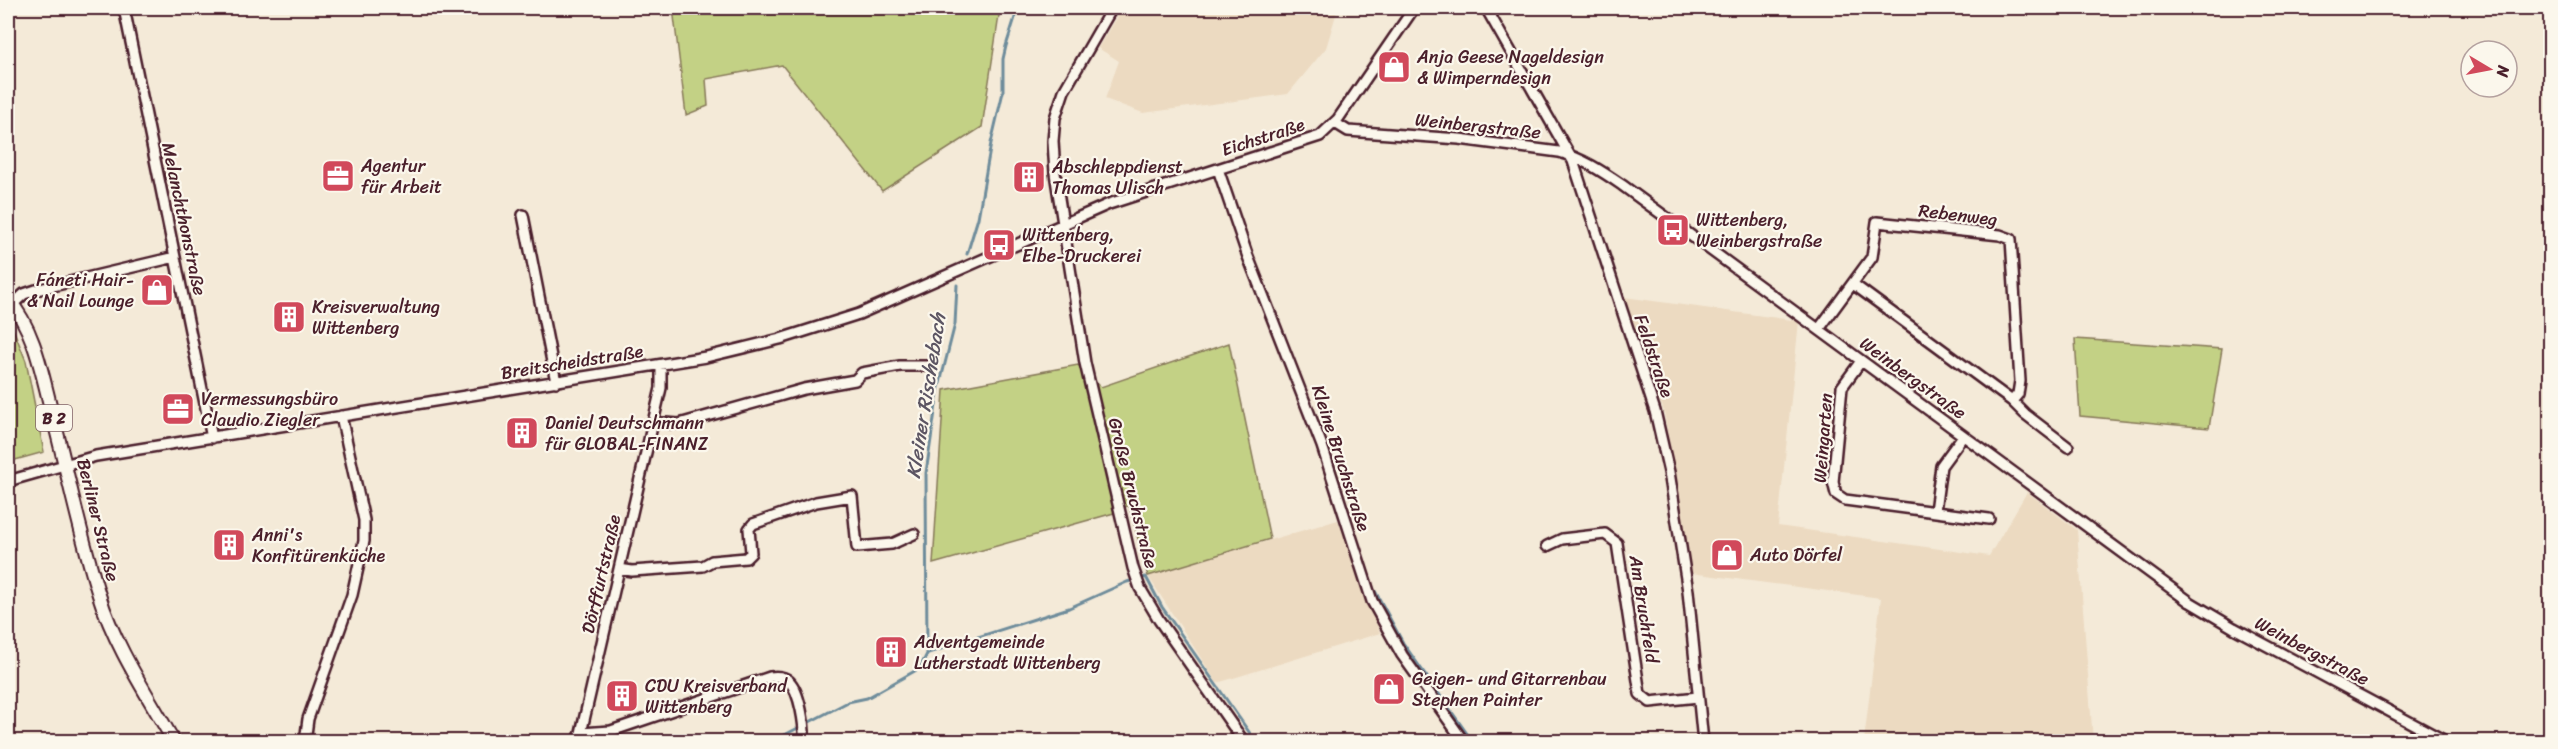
<svg xmlns="http://www.w3.org/2000/svg" width="2558" height="749" viewBox="0 0 2558 749" font-family="Sriracha,sans-serif">
<rect width="100%" height="100%" fill="#f4ead8"/>
<filter id="ink" filterUnits="userSpaceOnUse"><feTurbulence type="fractalNoise" baseFrequency=".0167" numOctaves="2"/><feDisplacementMap in="SourceGraphic" scale="12" xChannelSelector="R" yChannelSelector="G"/><feConvolveMatrix kernelMatrix="1 2 1 2 8 2 1 2 1" color-interpolation-filters="sRGB"/></filter>
<g filter="url(#ink)">
<path fill="#ecdac1" d="M 1122,8 L 1338,8 L 1326,48 L 1288,94 L 1143,113 L 1105,99 L 1119,61 L 1098,48 Z
M 1624,297 L 1799,321 L 1778,526 L 1989,556 L 2027,492 L 2077,530 L 2093,741 L 1864,741 L 1881,598 L 1691,573 L 1664,412 Z
M 1338,520 L 1380,633 L 1217,683 L 1148,576 Z"/>
<path fill="#c3d185" stroke="#867858" stroke-width="1.5" d="M 673,8 L 998,8 L 1000,9 L 982,127 L 882,191 L 782,65 L 706,79 L 708,106 L 686,115 Z
M 8,316 L 26,361 L 44,452 L 8,462 Z
M 2075,339 L 2222,349 L 2209,428 L 2080,416 Z
M 1229,343 L 1270,539 L 1148,576 L 1129,505 L 1114,513 L 933,564 L 944,390 L 1078,365 L 1101,387 Z"/>
<g fill="none" stroke-linecap="round" stroke-linejoin="round">
<path stroke="#6e8c9b" stroke-width="3" d="M 967,254 L 978,218 L 991,143 L 1003,92 L 1003,59 L 1006,46 L 1018,8
M 1375,591 L 1403,643 L 1473,742
M 928,653 L 1069,608 L 1127,582 L 1146,577 L 1162,607 L 1256,742
M 771,742 L 848,702 L 867,698 L 913,672 L 920,668 L 927,654 L 926,473 L 938,391 L 955,324 L 957,285"/>
<defs>
<path id="minor" d="M 124,8 L 212,438
M 1112,8 L 1064,91 L 1055,118 L 1053,141 L 1055,173 L 1085,363 L 1133,568 L 1140,588 L 1159,620 L 1244,742
M 1486,8 L 1573,161 L 1655,411 L 1669,472 L 1688,591 L 1703,742
M 1335,123 L 1348,131 L 1459,139 L 1559,152 C 1582,158 1603,172 1622,185 L 2190,602 L 2234,628 L 2447,742
M 1218,169 L 1247,254 L 1322,446 L 1372,601 L 1402,655 L 1464,742
M 523,215 L 556,382
M 12,305 L 24,294 L 36,290 L 175,257
M 1819,329 L 1872,257 L 1877,222 L 2000,235 L 2011,239 L 2020,381 L 2018,394 L 2012,401 L 1853,284
M 1861,361 L 1842,387 L 1833,482 L 1836,494 L 1845,500 L 1989,519
M 2012,401 L 2025,414 L 2068,447
M 653,422 L 679,424 L 804,389 L 855,380 L 862,373 L 900,366 L 930,366
M 8,481 L 96,456 L 706,357 L 780,339 L 859,314 L 1109,204 L 1320,136 L 1338,119 L 1414,8
M 1935,511 L 1941,466 L 1963,436
M 1547,546 L 1562,539 L 1605,534 L 1617,543 L 1640,694 L 1650,702 L 1698,697
M 619,569 L 632,571 L 703,566 L 712,561 L 746,558 L 751,553 L 749,529 L 753,524 L 816,502 L 852,496 L 857,547 L 892,544 L 914,534
M 581,733 L 611,731 L 770,677 C 777,676 784,676 789,681 C 800,692 805,726 804,742
M 305,742 L 308,719 L 352,595 L 364,541 L 364,520 L 341,416
M 577,742 L 581,733 L 661,388 L 661,365"/>
<path id="major" d="M 8,299 C 35,330 42,374 52,413 C 68,474 80,535 99,595 C 115,647 147,694 174,742"/>
</defs>
<use href="#minor" stroke="#4a1f2b" stroke-width="14"/>
<use href="#major" stroke="#4a1f2b" stroke-width="16"/>
<use href="#minor" stroke="#fbf7ec" stroke-width="9"/>
<use href="#major" stroke="#fbf7ec" stroke-width="12"/>
</g>
</g>
<defs>
<symbol id="shop-square" viewBox="-11 -11 22 22"><rect x="-9" y="-9" width="18" height="18" rx="4" fill="#d1495b" stroke="#fbf7ec"/><path d="M-5-2.5h2.3a2.7 3.5 0 0 1 5.4 0H5L5.5 6h-11ZM-1.5-2.5h3a1.5 2.3 0 0 0-3 0Z" fill="#fff"/></symbol>
<symbol id="office-square" viewBox="-11 -11 22 22"><rect x="-9" y="-9" width="18" height="18" rx="4" fill="#d1495b" stroke="#fbf7ec"/><path d="M-6-3h4V-5.5h4V-3h4V5H-6ZM-1-4.5V-3h2v-1.5ZM-6 0V1H6V0Z" fill="#fff"/></symbol>
<symbol id="building-square" viewBox="-11 -11 22 22"><rect x="-9" y="-9" width="18" height="18" rx="4" fill="#d1495b" stroke="#fbf7ec"/><path d="M-4-6H4V6H1V3H-1V6H-4ZM-2.5-4.3h1.7v1.8h-1.7ZM.8-4.3h1.7v1.8H.8ZM-2.5-1h1.7V.8h-1.7ZM.8-1h1.7V.8H.8Z" fill="#fff"/></symbol>
<symbol id="bus-square" viewBox="-11 -11 22 22"><rect x="-9" y="-9" width="18" height="18" rx="4" fill="#d1495b" stroke="#fbf7ec"/><path d="M-5-6H5V4H4V6H2V4H-2V6H-4V4H-5ZM-3.5-4V0h7V-4ZM-3.5 1.2v1.5H-2V1.2ZM2 1.2v1.5H3.5V1.2Z" fill="#fff"/></symbol>
</defs>
<g fill-rule="evenodd">
<use href="#shop-square" x="1375" y="48" width="38" height="38"/>
<use href="#office-square" x="319" y="157" width="38" height="38"/>
<use href="#building-square" x="1010" y="158" width="38" height="38"/>
<use href="#bus-square" x="1654" y="211" width="38" height="38"/>
<use href="#bus-square" x="980" y="226" width="38" height="38"/>
<use href="#shop-square" x="138" y="271" width="38" height="38"/>
<use href="#building-square" x="270" y="298" width="38" height="38"/>
<use href="#office-square" x="159" y="390" width="38" height="38"/>
<use href="#building-square" x="503" y="414" width="38" height="38"/>
<use href="#building-square" x="210" y="526" width="38" height="38"/>
<use href="#shop-square" x="1708" y="536" width="38" height="38"/>
<use href="#building-square" x="872" y="633" width="38" height="38"/>
<use href="#shop-square" x="1370" y="670" width="38" height="38"/>
<use href="#building-square" x="603" y="677" width="38" height="38"/>
</g>
<g text-anchor="middle" dominant-baseline="central" stroke-width="4.5" stroke-linejoin="round" paint-order="stroke">
<rect fill="#fbf7ec" stroke="#7f6065" stroke-width="1.5" x="36" y="405" width="36" height="26" rx="4.5"/>
<g font-size="16" font-weight="bold" fill="#4a1f2b">
<text x="54" y="418">B 2</text>
</g>
<g font-size="18" fill="#4a1f2b" stroke="#fbf7ec" text-anchor="start">
<text x="1417" y="57">Anja Geese Nageldesign<tspan x="1417" dy="21">&amp; Wimperndesign</tspan></text>
<text x="361" y="166">Agentur<tspan x="361" dy="21">für Arbeit</tspan></text>
<text x="1052" y="167">Abschleppdienst<tspan x="1052" dy="21">Thomas Ulisch</tspan></text>
<text x="1696" y="220">Wittenberg,<tspan x="1696" dy="21">Weinbergstraße</tspan></text>
<text x="1022" y="235">Wittenberg,<tspan x="1022" dy="21">Elbe-Druckerei</tspan></text>
<text x="134" y="280" text-anchor="end">Fáneti Hair-<tspan x="134" dy="21">&amp; Nail Lounge</tspan></text>
<text x="312" y="307">Kreisverwaltung<tspan x="312" dy="21">Wittenberg</tspan></text>
<text x="201" y="399">Vermessungsbüro<tspan x="201" dy="21">Claudio Ziegler</tspan></text>
<text x="545" y="423">Daniel Deutschmann<tspan x="545" dy="21">für GLOBAL-FINANZ</tspan></text>
<text x="252" y="535">Anni's<tspan x="252" dy="21">Konfitürenküche</tspan></text>
<text x="1750" y="555">Auto Dörfel</text>
<text x="914" y="642">Adventgemeinde<tspan x="914" dy="21">Lutherstadt Wittenberg</tspan></text>
<text x="1412" y="679">Geigen- und Gitarrenbau<tspan x="1412" dy="21">Stephen Painter</tspan></text>
<text x="645" y="686">CDU Kreisverband<tspan x="645" dy="21">Wittenberg</tspan></text>
</g>
<g font-size="18" fill="#4a1f2b" stroke="#fbf7ec">
<text transform="translate(1478 126) rotate(6)">Weinbergstraße</text>
<text transform="translate(1263 137) rotate(-18)">Eichstraße</text>
<text transform="translate(1958 215) rotate(7)">Rebenweg</text>
<text transform="translate(184 219) rotate(78)">Melanchthonstraße</text>
<text transform="translate(1654 356) rotate(71)">Feldstraße</text>
<text transform="translate(572 362) rotate(-9)">Breitscheidstraße</text>
<text transform="translate(1913 378) rotate(36)">Weinbergstraße</text>
<text transform="translate(1823 438) rotate(-86)">Weingarten</text>
<text transform="translate(1341 458) rotate(72)">Kleine Bruchstraße</text>
<text transform="translate(1133 493) rotate(76)">Große Bruchstraße</text>
<text transform="translate(98 520) rotate(76)">Berliner Straße</text>
<text transform="translate(601 574) rotate(-77)">Dörffurtstraße</text>
<text transform="translate(1644 609) rotate(81)">Am Bruchfeld</text>
<text transform="translate(2312 651) rotate(28)">Weinbergstraße</text>
</g>
<g font-size="20" font-style="italic" fill="#5c5563" stroke="#fbf7ec">
<text transform="translate(926 396) rotate(-81)">Kleiner Rischebach</text>
</g>
</g>
<rect width="2558" height="749" fill="none" stroke="#fbf7ec" stroke-width="30"/>
<rect x="15" y="15" width="2528" height="719" fill="none" stroke="#4a1f2b" stroke-width="2" filter="url(#ink)"/>
<g transform="translate(2489 69) rotate(100)"><circle r="28" fill="#fbf7ec" stroke="#b4a19f" stroke-width="1.5"/>
<path d="M0-4.5L10 22L0 15L-10 22Z" fill="#d1495b"/>
<text y="-9" font-size="16" font-weight="bold" text-anchor="middle" fill="#4a1f2b">N</text>
</g>
</svg>
